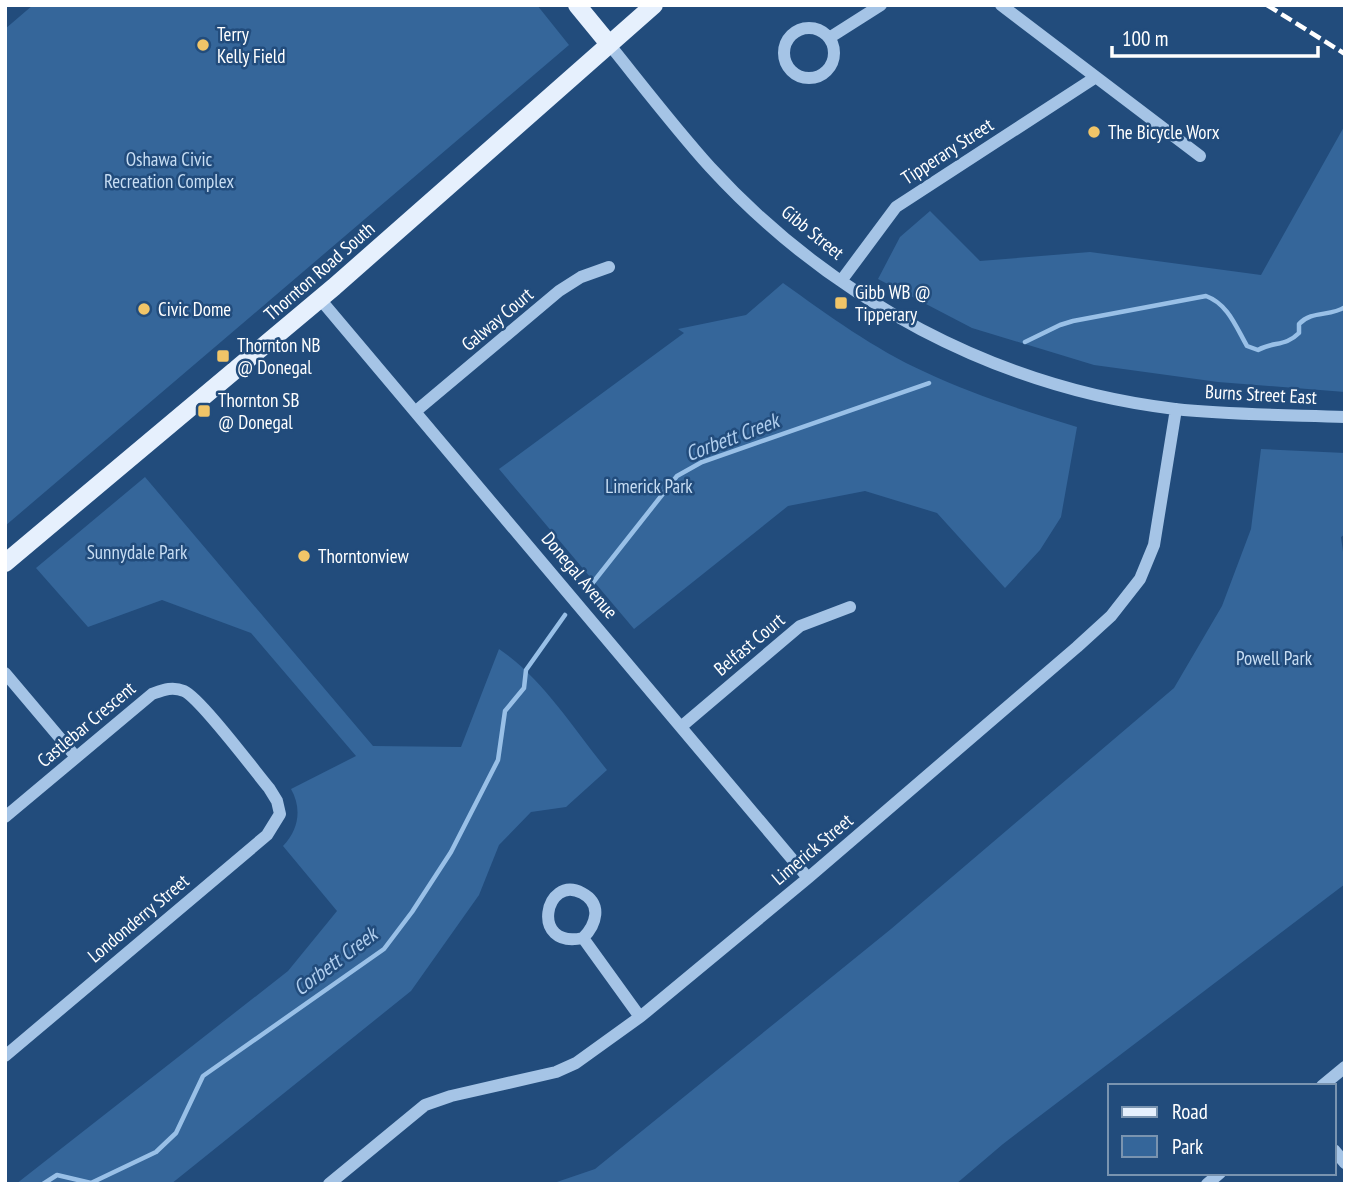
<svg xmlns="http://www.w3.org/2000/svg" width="1350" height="1189" viewBox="0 0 1350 1189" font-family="'PT Sans Narrow',sans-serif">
<rect width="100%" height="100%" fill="#224c7c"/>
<path fill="#35669a" d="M 33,5 L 537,5 L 569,45 L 5,526 L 5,29 Z
M 1345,125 L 1345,392 L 1218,382 L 1094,365 L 972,328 L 878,279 L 900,237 L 930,211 L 980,261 L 1090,252 L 1261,275 Z
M 783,283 C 828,315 874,349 925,372 C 974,395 1025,411 1077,427 L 1061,517 L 1040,550 L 1005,588 L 937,513 L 865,491 L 788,506 L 634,629 L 499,469 L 684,333 L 678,329 L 746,315 Z
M 1261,449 L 1345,453 L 1345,534 L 1341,537 L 1345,567 L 1345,884 L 1003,1144 L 956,1184 L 551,1184 L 595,1169 L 891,929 L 1174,688 L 1222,606 L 1251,529 Z
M 145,477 L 373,746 L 461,747 L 499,649 C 543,679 573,728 607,770 L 566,807 L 531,812 L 499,845 L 479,895 L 411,991 L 171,1184 L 16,1184 L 288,971 L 337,911 L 283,846 C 299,830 302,808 291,789 L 356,756 L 251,633 L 162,600 L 88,627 L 36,568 Z"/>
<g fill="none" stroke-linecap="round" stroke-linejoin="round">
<path stroke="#99c0e7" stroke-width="4.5" d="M 1025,342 L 1060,325 L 1073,321 L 1206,296 C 1228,304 1236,327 1247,346 L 1258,350 C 1274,341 1285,347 1299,333 L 1299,324 C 1312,310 1330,317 1345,307
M 591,585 L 677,476 L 702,462 L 929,383
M 43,1184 L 57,1175 L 91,1183 L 156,1152 L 176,1133 L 203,1076 L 384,949 L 412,912 L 451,852 L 498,760 L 505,711 L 524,688 L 526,670 L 565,615"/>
<path stroke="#a5c4e6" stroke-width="12" d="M 1001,5 L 1200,156
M784 53a25 25 0 1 1 50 0a25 25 0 1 1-50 0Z
M 829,38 L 881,5
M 609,44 C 642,85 675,128 710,167 C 831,299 997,388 1175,409 C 1231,415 1289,415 1345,417
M 841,281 L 896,207 L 1096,77
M 320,299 L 808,878
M 416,411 L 559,291 L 581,277 L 609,267
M 5,673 L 76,757
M 682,726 L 800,626 L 850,607
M 5,817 L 152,694 C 163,690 172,686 184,691 C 200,698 254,770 269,788 L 277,801 L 280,814 L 267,835 L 5,1056
M 583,938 C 596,925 603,904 582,893 C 545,873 529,950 583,938 L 640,1017
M 1322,1086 L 1345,1067
M 1334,1150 L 1345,1163
M 329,1184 L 425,1105 L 451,1096 L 556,1072 L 576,1063 L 640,1017 L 808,878 L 1077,647 L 1111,616 L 1140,579 L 1154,545 L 1176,409
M 1207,1184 L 1220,1173"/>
<path stroke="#e6f0fd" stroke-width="18" d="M 577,5 L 609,44
M 5,563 L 334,287 L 654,5"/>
<path stroke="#fff" stroke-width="4.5" stroke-dasharray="12 5" stroke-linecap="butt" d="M 1267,5 L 1345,54"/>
</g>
<g fill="#f1c568" stroke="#224c7c" stroke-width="2.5">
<circle cx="203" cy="45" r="7"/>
<circle cx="1094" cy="132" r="7"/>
<rect x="834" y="296" width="14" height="14" rx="3.5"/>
<circle cx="144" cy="309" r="7"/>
<rect x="216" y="349" width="14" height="14" rx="3.5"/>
<rect x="197" y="404" width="14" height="14" rx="3.5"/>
<circle cx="304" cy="556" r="7"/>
</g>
<g text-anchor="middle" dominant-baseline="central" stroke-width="5" stroke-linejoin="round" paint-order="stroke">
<g font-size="19" fill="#fff" stroke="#224c7c" text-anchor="start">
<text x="217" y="34">Terry<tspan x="217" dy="22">Kelly Field</tspan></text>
<text x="1108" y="132">The Bicycle Worx</text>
<text x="855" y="292">Gibb WB @<tspan x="855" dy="22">Tipperary</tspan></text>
<text x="158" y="309">Civic Dome</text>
<text x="237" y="345">Thornton NB<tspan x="237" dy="22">@ Donegal</tspan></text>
<text x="218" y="400">Thornton SB<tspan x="218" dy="22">@ Donegal</tspan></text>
<text x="318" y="556">Thorntonview</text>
</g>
<g font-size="19" fill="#fff" stroke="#224c7c">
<text transform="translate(947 151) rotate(-33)">Tipperary Street</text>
<text transform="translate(813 232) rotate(39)">Gibb Street</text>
<text transform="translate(319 271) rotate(-41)">Thornton Road South</text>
<text transform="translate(497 319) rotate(-40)">Galway Court</text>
<text transform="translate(1261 394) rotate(3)">Burns Street East</text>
<text transform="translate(580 575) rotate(50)">Donegal Avenue</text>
<text transform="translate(749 644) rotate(-40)">Belfast Court</text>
<text transform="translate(86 724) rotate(-40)">Castlebar Crescent</text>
<text transform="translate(812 849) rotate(-40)">Limerick Street</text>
<text transform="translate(138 918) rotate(-40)">Londonderry Street</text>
</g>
<g font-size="19" fill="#c8def4" stroke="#224c7c">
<text x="169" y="159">Oshawa Civic<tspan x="169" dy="22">Recreation Complex</tspan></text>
<text x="649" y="486">Limerick Park</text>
<text x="137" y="552">Sunnydale Park</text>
<text x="1274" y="658">Powell Park</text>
</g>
<g font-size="21" font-style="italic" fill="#b0ceee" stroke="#224c7c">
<text transform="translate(732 437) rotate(-21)">Corbett Creek</text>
<text transform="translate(335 961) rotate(-37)">Corbett Creek</text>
</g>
</g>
<rect width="1350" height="1189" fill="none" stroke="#ffffff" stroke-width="14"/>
<rect x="1108" y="1084" width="228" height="91" fill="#224c7c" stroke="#7a94b0" stroke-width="2"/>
<rect x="1122" y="1107" width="35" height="10" fill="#e6f0fd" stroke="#7a94b0" stroke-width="2"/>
<text x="1172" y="1119" font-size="21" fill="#ffffff">Road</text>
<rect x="1122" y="1136" width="35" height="21" fill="#35669a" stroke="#7a94b0" stroke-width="2"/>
<text x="1172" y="1154" font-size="21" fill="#ffffff">Park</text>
<path d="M1112 46v10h206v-10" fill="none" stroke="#ffffff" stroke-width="3.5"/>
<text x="1122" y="46" font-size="21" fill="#ffffff" stroke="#224c7c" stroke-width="5" paint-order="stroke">100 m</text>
</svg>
